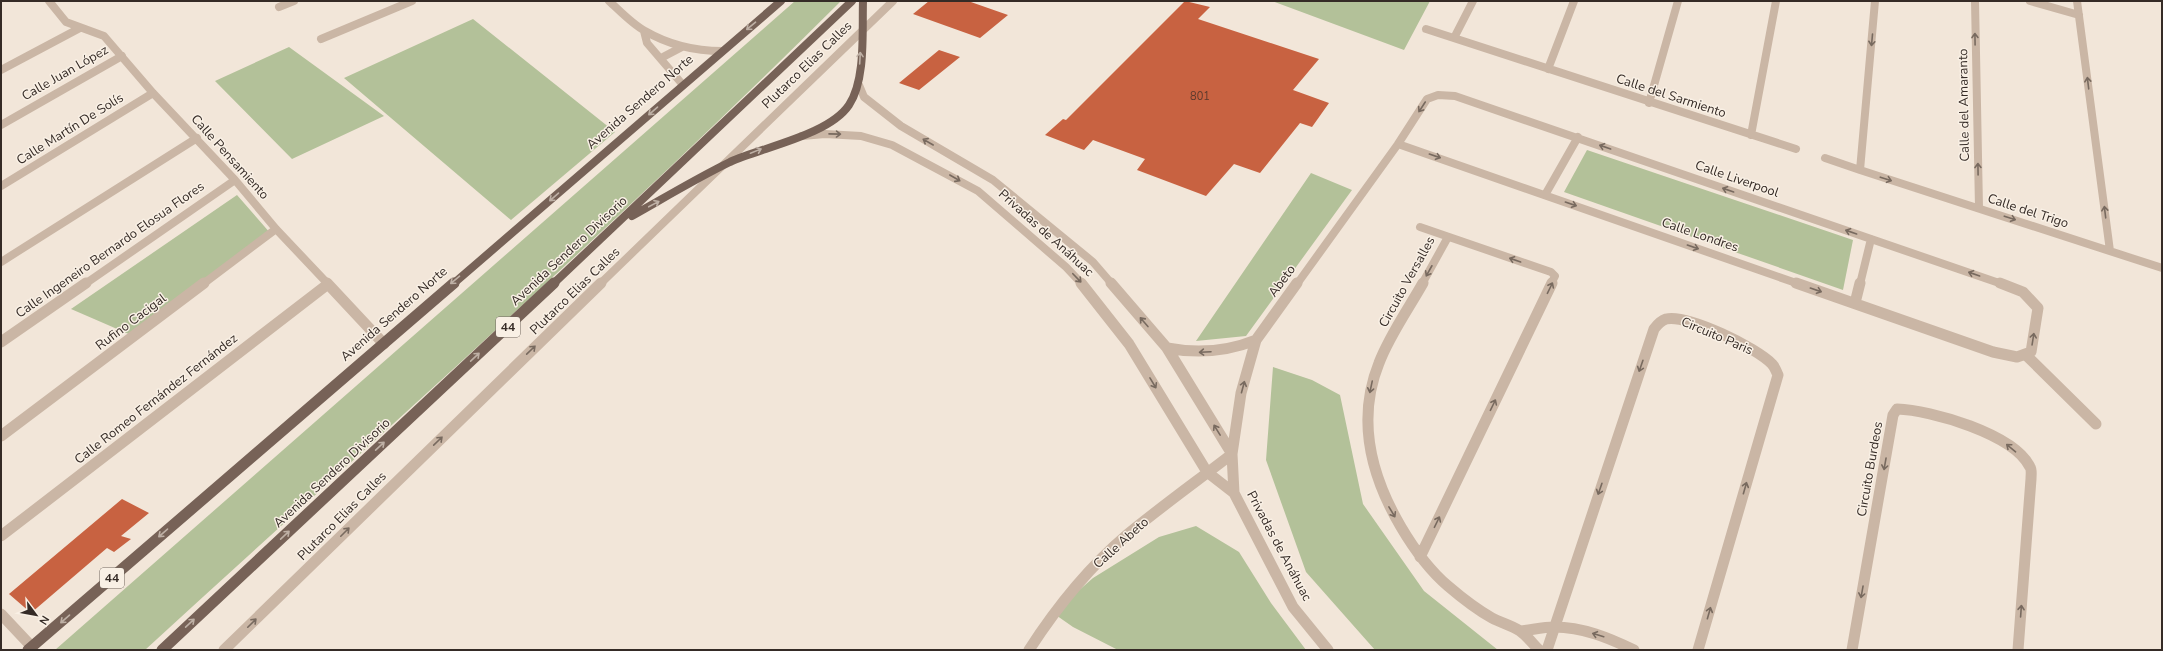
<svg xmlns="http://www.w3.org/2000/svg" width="2163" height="651" viewBox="0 0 2163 651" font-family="'Nunito Sans',sans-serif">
<rect width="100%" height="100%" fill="#f2e6d9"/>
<path fill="#b3c199" d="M 795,1 L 841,1 C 616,225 379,436 145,650 L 55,650 Z
M 1272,1 L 1430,1 L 1404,50 Z
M 473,19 L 615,132 L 511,220 L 344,78 Z
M 289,47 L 384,116 L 292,159 L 215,81 Z
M 1587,150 L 1853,240 L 1843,290 L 1564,192 Z
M 1311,173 L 1352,190 L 1246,336 L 1196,341 Z
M 237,195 L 271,234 L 131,335 L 71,309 Z
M 1273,367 L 1312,380 L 1340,395 L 1363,504 L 1424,591 L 1498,650 L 1375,650 L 1306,572 L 1266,460 Z
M 1196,526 L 1239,552 L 1271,603 L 1306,650 L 1118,650 L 1073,627 L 1053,613 L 1093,578 L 1159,537 Z"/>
<path fill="#c86241" d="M 929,1 L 968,1 L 1008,15 L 980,38 L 913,14 Z
M 1185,1 L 1210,7 L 1198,19 L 1319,59 L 1293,90 L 1329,103 L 1312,127 L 1300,123 L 1260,173 L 1234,164 L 1206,196 L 1137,170 L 1145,159 L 1093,140 L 1084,150 L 1045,135 L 1063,119 L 1066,120 Z
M 939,50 L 960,57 L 919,90 L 899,83 Z
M 122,499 L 149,513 L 121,536 L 131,539 L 114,552 L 107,548 L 31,613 L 9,594 Z"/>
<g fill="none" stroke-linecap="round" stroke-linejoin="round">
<path stroke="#cab6a5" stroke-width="8" d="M 49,1 L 66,22 L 104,36 L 153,93 L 235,180 L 276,229 L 328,284
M 609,1 C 620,11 632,24 645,31 C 669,45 695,51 722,51
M 1875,1 L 1860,170 L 2162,268
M 1975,1 L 1979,208
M 2030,1 L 2079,15
M 2077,1 L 2110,251
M 279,7 L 294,1
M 1426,29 L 1796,149
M 644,31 L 647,43 L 683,85
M 1454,38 L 1473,1
M 321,39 L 412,1
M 661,58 L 682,47
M 1548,69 L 1574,1
M 1,70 L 80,28
M 859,85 L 864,97 L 901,126 L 993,180 L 1093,262 L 1112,284
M 1649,103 L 1678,1
M 1,125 L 122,56
M 1751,135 L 1776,1
M 802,136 L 825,134 L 861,136 L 892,145 L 978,191 L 1066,267 L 1082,284
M 1398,144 L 1799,284
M 1398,144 L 1427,99 L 1438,95 L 1455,96 L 2002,284
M 1825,158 L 1860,170
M 1,186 L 153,93
M 1545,195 L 1578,137
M 1420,227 L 1551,272 L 1555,276 L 1551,284
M 1,262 L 197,138
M 85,284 L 235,180
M 203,284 L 276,229
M 600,284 L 893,1
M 1297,284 L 1398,144
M 1422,284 L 1448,237
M 1860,284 L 1871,239"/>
<path stroke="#cab6a5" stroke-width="11" d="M 327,283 L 384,344
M 1081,283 L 1129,344 L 1207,472 L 1234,493
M 1111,283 L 1167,348 L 1232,454 L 1234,493 L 1293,607 L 1328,650
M 1423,283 C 1409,308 1389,336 1379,363 C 1356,420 1371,476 1401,527 C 1414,549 1429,570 1448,586 C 1462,598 1476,609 1492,618 C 1501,623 1511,625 1520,631 C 1527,636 1533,644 1539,650
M 1796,283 L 1993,352 L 2017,357 L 2031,352 L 2038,308 L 2023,292 L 2000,283
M 1855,303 L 1860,283
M 1,342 L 86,283
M 1167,348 C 1198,354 1226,352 1256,340
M 2026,355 L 2096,424
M 1,436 L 204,283
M 1,536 L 328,284
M 1420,557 L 1552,283
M 1,614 L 32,647
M 1520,631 C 1531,630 1543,627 1554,627 C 1583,627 1609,638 1634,650
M 224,650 L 601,283
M 1029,650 C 1056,608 1089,567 1128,534 C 1162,506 1197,481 1232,454 L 1241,393 L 1256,340 L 1297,283
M 1547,650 L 1654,329 C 1657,325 1660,321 1666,319 C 1688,314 1757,348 1772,364 C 1775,367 1776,371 1778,375 L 1698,650
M 1852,650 L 1893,415 L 1897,409 C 1931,410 2014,434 2030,467 C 2032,470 2031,475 2031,479 L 2018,650"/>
<path stroke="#776257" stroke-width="8" d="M 632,216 C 664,198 697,178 730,162 C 763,147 829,135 849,105 C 866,79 862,32 863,1
M 453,284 L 781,1
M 553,284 L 852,1"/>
<path stroke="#776257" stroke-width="11" d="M 28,650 L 454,283
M 162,650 L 554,283"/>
</g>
<defs><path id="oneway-shaft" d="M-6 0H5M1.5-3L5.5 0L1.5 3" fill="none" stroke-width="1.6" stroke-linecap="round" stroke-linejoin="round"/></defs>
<g stroke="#beb0a5">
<use href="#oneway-shaft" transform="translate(751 26) rotate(140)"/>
<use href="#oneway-shaft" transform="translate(860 58) rotate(-87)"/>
<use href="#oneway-shaft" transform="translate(653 111) rotate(139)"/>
<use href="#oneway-shaft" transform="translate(756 151) rotate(-22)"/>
<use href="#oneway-shaft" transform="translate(554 197) rotate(139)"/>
<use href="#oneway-shaft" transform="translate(654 204) rotate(-28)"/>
<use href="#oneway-shaft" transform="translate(455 280) rotate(140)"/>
<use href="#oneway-shaft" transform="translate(475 357) rotate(-43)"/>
<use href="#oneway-shaft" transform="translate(380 446) rotate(-43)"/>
<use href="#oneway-shaft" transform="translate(163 533) rotate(139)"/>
<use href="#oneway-shaft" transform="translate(285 535) rotate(-43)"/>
<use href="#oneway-shaft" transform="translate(65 619) rotate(139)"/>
<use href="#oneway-shaft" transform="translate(190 623) rotate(-43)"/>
</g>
<g stroke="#786a5f">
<use href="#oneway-shaft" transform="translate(1975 39) rotate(-91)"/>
<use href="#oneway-shaft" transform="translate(1872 40) rotate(95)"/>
<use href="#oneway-shaft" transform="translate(2088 83) rotate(-97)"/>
<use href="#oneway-shaft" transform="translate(1422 107) rotate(123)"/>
<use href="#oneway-shaft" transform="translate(835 134) rotate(1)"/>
<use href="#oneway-shaft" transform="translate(928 142) rotate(-150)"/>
<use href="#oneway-shaft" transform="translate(1605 147) rotate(-161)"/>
<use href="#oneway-shaft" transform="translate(1435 156) rotate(19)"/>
<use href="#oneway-shaft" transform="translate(1978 169) rotate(-91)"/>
<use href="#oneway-shaft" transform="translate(955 178) rotate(30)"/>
<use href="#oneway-shaft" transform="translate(1886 179) rotate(18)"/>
<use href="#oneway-shaft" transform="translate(1728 190) rotate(-161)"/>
<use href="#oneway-shaft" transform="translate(1571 204) rotate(19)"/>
<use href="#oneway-shaft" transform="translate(2105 212) rotate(-97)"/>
<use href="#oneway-shaft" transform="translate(2010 218) rotate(18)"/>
<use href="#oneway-shaft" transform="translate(1851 232) rotate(-161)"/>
<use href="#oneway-shaft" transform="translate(1693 247) rotate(19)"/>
<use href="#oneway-shaft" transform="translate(1515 260) rotate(-161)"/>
<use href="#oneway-shaft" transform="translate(1429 271) rotate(119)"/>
<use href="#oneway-shaft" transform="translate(1974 274) rotate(-161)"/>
<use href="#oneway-shaft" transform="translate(1077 278) rotate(46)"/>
<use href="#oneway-shaft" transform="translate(1550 288) rotate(-64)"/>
<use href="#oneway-shaft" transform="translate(1816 290) rotate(19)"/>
<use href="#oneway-shaft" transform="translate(1144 322) rotate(-131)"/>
<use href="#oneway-shaft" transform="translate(2033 339) rotate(-81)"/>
<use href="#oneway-shaft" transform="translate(531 350) rotate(-44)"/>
<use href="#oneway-shaft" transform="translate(1205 352) rotate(177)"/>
<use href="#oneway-shaft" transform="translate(1641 366) rotate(109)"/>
<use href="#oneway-shaft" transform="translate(1153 383) rotate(59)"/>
<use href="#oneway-shaft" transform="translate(1243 387) rotate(-75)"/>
<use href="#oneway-shaft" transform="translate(1371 387) rotate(102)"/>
<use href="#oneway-shaft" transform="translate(1493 405) rotate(-64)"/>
<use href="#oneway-shaft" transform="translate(1217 430) rotate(-122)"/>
<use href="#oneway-shaft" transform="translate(438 441) rotate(-44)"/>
<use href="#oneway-shaft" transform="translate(2011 448) rotate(-140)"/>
<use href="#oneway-shaft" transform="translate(1885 464) rotate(100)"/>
<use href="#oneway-shaft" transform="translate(1745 488) rotate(-74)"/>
<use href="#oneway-shaft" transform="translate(1600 489) rotate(109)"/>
<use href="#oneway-shaft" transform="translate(1392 512) rotate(59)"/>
<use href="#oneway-shaft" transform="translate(1437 522) rotate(-64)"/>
<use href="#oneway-shaft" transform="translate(345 532) rotate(-45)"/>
<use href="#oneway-shaft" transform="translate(1862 592) rotate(100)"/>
<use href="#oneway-shaft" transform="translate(2021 611) rotate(-86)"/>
<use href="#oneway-shaft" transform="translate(1709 613) rotate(-74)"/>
<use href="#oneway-shaft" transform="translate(252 623) rotate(-45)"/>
<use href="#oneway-shaft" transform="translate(1598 635) rotate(-163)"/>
</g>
<g text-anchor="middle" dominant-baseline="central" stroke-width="3" stroke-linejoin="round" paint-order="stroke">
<g font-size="11" fill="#5a392d">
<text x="1200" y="96">801</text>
</g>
<g fill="#f9f0e5" stroke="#70665f" stroke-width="1">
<rect x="496" y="317" width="24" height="20" rx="3"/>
<rect x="100" y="568" width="24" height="20" rx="3"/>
</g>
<g font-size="12" font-weight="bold" fill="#352b26">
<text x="508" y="327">44</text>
<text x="112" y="578">44</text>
</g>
<g font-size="13" fill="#352b26" stroke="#f9f0e5">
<text transform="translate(807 65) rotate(-44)">Plutarco Elias Calles</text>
<text transform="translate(65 73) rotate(-30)">Calle Juan López</text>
<text transform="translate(1671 96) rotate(18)">Calle del Sarmiento</text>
<text transform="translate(640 102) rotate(-41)">Avenida Sendero Norte</text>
<text transform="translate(1964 105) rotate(-91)">Calle del Amaranto</text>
<text transform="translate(70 129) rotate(-32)">Calle Martín De Solís</text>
<text transform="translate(230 157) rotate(48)">Calle Pensamiento</text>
<text transform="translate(1737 179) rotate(19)">Calle Liverpool</text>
<text transform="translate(2028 211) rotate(18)">Calle del Trigo</text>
<text transform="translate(1046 233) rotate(42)">Privadas de Anáhuac</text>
<text transform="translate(1700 235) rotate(19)">Calle Londres</text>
<text transform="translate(110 250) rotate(-35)">Calle Ingeneiro Bernardo Elosua Flores</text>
<text transform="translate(569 251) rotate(-43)">Avenida Sendero Divisorio</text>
<text transform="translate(1282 281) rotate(-54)">Abeto</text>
<text transform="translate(1407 282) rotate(-61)">Circuito Versalles</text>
<text transform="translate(575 291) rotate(-44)">Plutarco Elias Calles</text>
<text transform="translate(394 314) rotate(-41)">Avenida Sendero Norte</text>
<text transform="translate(131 322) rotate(-37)">Rufino Cacigal</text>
<text transform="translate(1717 336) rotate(23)">Circuito Paris</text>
<text transform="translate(156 399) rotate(-38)">Calle Romeo Fernández Fernández</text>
<text transform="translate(1870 469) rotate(-80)">Circuito Burdeos</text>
<text transform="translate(332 473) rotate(-43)">Avenida Sendero Divisorio</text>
<text transform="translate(342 516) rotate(-45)">Plutarco Elias Calles</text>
<text transform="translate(1121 543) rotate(-42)">Calle Abeto</text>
<text transform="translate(1279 546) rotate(62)">Privadas de Anáhuac</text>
</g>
</g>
<rect width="2163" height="651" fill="none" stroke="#352b26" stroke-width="4"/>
<g transform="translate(36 615) rotate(122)" stroke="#f9f0e5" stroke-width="3" paint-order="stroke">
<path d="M0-3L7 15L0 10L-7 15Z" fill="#352b26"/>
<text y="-6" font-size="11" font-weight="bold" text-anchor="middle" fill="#352b26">N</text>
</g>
</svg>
